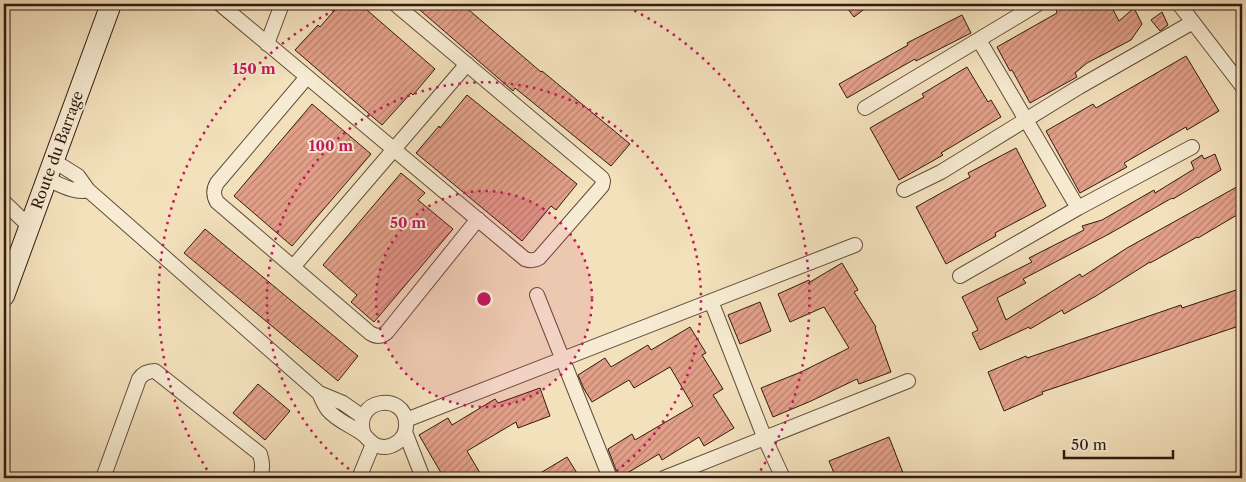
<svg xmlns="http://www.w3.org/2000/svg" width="1246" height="482" viewBox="0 0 1246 482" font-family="'Libre Caslon Text',serif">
<defs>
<pattern id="building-hatch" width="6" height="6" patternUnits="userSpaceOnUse" patternTransform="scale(1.25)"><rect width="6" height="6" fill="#e3a089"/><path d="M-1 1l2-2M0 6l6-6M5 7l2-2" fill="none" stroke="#b9826f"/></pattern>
</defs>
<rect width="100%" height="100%" fill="#f3e1bc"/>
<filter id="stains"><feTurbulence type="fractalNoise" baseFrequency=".004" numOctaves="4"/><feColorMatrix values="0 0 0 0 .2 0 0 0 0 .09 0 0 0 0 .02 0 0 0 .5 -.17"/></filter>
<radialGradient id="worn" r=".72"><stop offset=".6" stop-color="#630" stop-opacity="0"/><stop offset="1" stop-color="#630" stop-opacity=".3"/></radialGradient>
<path fill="url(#building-hatch)" stroke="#311a11" d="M 340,4 L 360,4 L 435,69 L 413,95 L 411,93 L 382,125 L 295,50 L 318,25 L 320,27 Z
M 413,4 L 462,4 L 541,72 L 542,71 L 630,144 L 611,166 L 515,88 L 513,91 Z
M 844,4 L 871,4 L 854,17 Z
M 1067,4 L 1110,4 L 1119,21 L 1134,8 L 1142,24 L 1131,40 L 1087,63 L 1075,73 L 1077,77 L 1030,103 L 1012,70 L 1010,71 L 997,47 L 1057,13 L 1056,9 Z
M 1162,12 L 1168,25 L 1160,31 L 1151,20 Z
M 962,15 L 971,33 L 916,61 L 915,59 L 847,98 L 839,84 L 908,45 L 907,43 Z
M 1186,56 L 1219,111 L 1187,130 L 1186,127 L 1124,163 L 1127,167 L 1080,193 L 1046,131 L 1093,104 L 1096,108 Z
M 967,67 L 988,102 L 991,100 L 1001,117 L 941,153 L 943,155 L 899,180 L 870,128 L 924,97 L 922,94 Z
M 467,95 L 577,184 L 556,210 L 551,206 L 522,241 L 416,153 L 439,126 L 440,128 Z
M 312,104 L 371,154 L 292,246 L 234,196 Z
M 1016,148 L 1046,206 L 995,233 L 996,236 L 946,264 L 916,207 L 970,177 L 968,173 Z
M 1215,154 L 1221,170 L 1173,199 L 1172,198 L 1109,234 L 1023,279 L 1026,283 L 997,298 L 1006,320 L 1080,274 L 1082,277 L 1127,248 L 1242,184 L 1242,212 L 1198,238 L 1197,237 L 1150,263 L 1150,262 L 1096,296 L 1064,314 L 1062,310 L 1030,329 L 1029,327 L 980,350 L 972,333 L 978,330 L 962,297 L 1032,262 L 1029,258 L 1084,230 L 1082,226 L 1102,220 L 1154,190 L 1155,193 L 1194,169 L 1191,162 L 1202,155 L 1204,159 Z
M 401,173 L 425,193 L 418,200 L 453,229 L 374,322 L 351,302 L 357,295 L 323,265 Z
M 205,229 L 358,356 L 338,381 L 184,253 Z
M 842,263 L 858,290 L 854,292 L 876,327 L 875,328 L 891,372 L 859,384 L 857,379 L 811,401 L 773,417 L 761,388 L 801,372 L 849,348 L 824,307 L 790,322 L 778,294 L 809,280 L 810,282 Z
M 1236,290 L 1242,307 L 1242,325 L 1042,392 L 1043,394 L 1004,411 L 988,372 L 1026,356 L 1027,358 L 1181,305 L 1182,308 Z
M 760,302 L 771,331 L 740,344 L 728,315 Z
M 690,327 L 706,353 L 702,355 L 723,389 L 713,395 L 734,428 L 704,446 L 699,437 L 662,460 L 659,454 L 619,478 L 608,449 L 632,434 L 635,440 L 693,406 L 670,367 L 634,388 L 629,380 L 592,402 L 584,389 L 578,375 L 605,358 L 611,367 L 648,345 L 651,350 Z
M 258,384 L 290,411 L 265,440 L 233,413 Z
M 540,388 L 550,416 L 518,428 L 516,422 L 467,451 L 483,478 L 444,478 L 419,435 L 448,418 L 452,425 L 495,399 L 498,403 Z
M 889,437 L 905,478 L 836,478 L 829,461 Z
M 567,457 L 580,478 L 532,478 Z"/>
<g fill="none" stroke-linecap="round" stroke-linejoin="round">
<defs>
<path id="minor" d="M 220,4 L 525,259 C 530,261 534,261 539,258 L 602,186 L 603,181 L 602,178 L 395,4
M 1179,4 L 1242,86
M 267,44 L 282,4
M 307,77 L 217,183 C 213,190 213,195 217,202 L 370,333 C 376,337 382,337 387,332 L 478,219
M 865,108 L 1038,4
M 54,161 L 78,176 L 88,190 L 319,393 L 343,403 L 363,417
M 47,179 C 59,184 75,194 88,190
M 904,190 L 941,172 L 1079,87 L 1193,22
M 4,202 L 29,226
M 1078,208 L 1192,147
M 293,267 L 467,64
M 960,276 L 1078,208 L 979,40
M 537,295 L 610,478
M 711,301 L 765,439 L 783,478
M 319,393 C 322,399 324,405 328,410 C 337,421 352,426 363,434 C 368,438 371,444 378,446 C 392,450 407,439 406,424 C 406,391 351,398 364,435
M 406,420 L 855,245
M 405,432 L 423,478
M 103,478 L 139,379 C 143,373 148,371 155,371 L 260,454 C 263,463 263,470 260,478
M 359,478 L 373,444
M 664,478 L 908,381"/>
<path id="secondary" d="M 4,296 L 111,4"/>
</defs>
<use href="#minor" stroke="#624c3c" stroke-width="16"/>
<use href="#secondary" stroke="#311a11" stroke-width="22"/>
<use href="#minor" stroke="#f7ecd3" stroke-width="14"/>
<use href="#secondary" stroke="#f7ecd3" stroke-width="20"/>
</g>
<circle cx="484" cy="299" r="108" fill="#c2185b" fill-opacity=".12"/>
<g fill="none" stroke="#c2185b" stroke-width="2.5" stroke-dasharray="2.5 5">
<circle cx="484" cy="299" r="108"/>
<path d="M361 478A217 217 0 1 1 607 478"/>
<path d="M211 476A325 325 0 0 1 347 4M621 4A325 325 0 0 1 757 476"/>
</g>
<g text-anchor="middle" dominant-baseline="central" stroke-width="4" stroke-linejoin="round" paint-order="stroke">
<g font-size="15" fill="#311a11" stroke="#f7ecd3">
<text transform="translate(57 150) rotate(-70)">Route du Barrage</text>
</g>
</g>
<circle cx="484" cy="299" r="8" fill="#c2185b" stroke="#f7ecd3" stroke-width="2.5"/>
<g font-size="15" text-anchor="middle" font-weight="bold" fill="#c2185b" stroke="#f7ecd3" stroke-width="4" stroke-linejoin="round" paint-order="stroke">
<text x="254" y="74">150 m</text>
<text x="331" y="151">100 m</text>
<text x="408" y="228">50 m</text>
</g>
<rect width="1246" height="482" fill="none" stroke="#f3e1bc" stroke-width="20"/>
<rect x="5" y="5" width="1236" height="472" fill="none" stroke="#311a11" stroke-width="2.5"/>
<rect x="10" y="10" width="1226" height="462" fill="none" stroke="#311a11"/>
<path d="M1064 450v8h109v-8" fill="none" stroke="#311a11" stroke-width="2.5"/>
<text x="1071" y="450" font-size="15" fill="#311a11" stroke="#f7ecd3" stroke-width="4" paint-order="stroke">50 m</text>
<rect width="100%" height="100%" filter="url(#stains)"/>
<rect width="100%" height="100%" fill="url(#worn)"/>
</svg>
